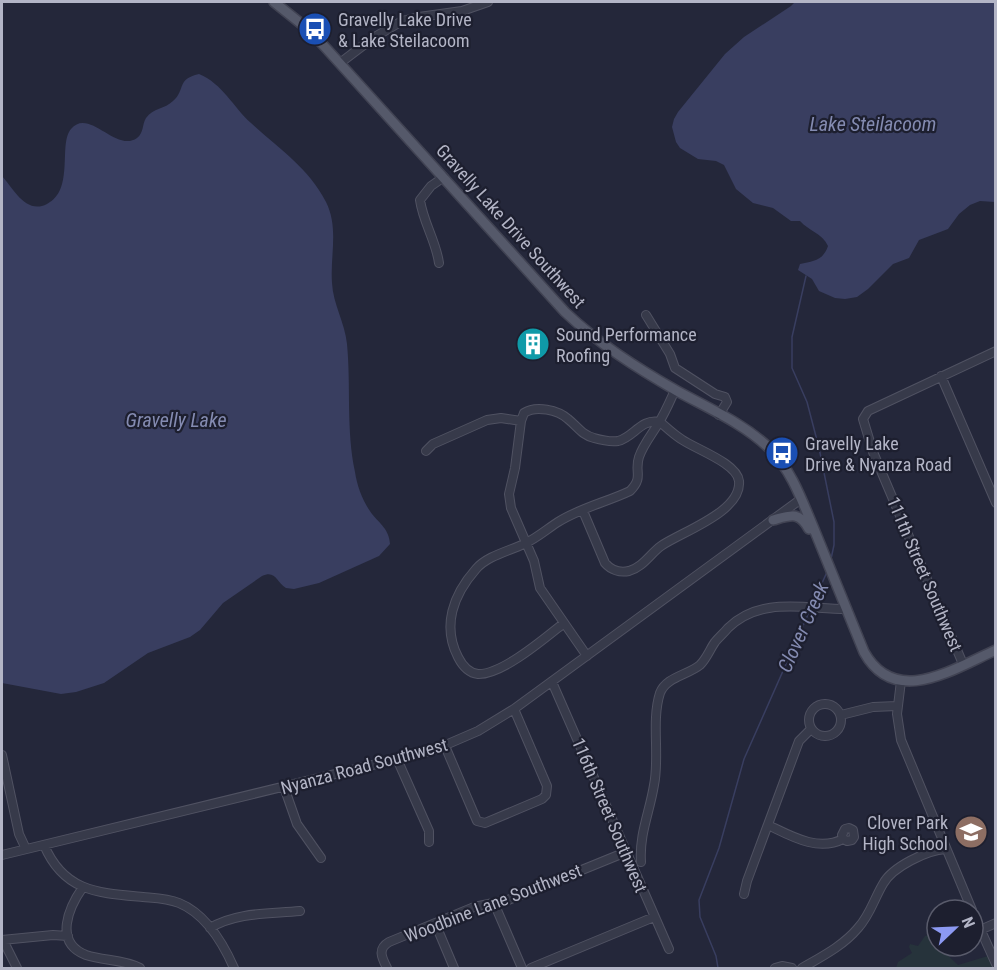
<svg xmlns="http://www.w3.org/2000/svg" width="997" height="970" viewBox="0 0 997 970" font-family="'Roboto Condensed',sans-serif">
<rect width="100%" height="100%" fill="#24273a"/>
<path fill="#26333b" d="M 937,933 L 937,946 L 941,946 L 944,952 L 958,965 L 988,956 L 993,968 L 896,968 L 898,962 L 912,953 L 909,947 L 910,944 L 918,946 L 925,936 Z"/>
<path fill="#393e60" d="M 795,2 L 995,2 L 995,202 L 980,201 L 970,205 L 959,214 L 948,229 L 919,240 L 909,258 L 893,264 L 868,289 L 857,297 L 845,299 L 835,298 L 819,291 L 812,279 L 798,270 L 800,264 C 813,261 823,261 828,246 C 822,233 809,231 800,221 L 791,221 L 773,208 L 753,203 L 736,189 L 724,165 L 716,161 L 698,159 L 680,148 L 676,142 L 672,127 L 674,119 L 678,112 L 725,54 L 744,37 L 791,6 Z
M 199,74 C 223,84 233,107 251,123 C 279,149 308,167 326,202 C 339,228 330,255 332,283 C 333,304 345,323 347,344 C 351,386 346,430 355,472 C 357,486 363,502 372,514 C 380,524 389,529 390,544 L 379,556 L 319,583 L 294,589 L 286,588 C 276,582 276,570 262,576 L 223,603 L 200,630 L 190,637 L 148,653 L 104,683 L 76,692 L 61,694 L 2,683 L 2,176 C 13,188 26,215 47,204 C 75,190 58,144 71,129 C 89,107 116,153 137,138 C 144,133 142,124 146,118 C 153,108 165,109 173,101 C 186,90 176,79 199,74 Z"/>
<g fill="none" stroke-linecap="round" stroke-linejoin="round">
<path stroke="#393e60" stroke-width="1.5" d="M 806,276 L 792,337 L 792,368 L 807,402 L 819,448 L 834,522 L 834,545 L 831,559
M 813,603 L 827,572
M 718,968 L 716,956 L 700,917 L 699,900 L 719,848 L 744,759 L 810,610"/>
<defs>
<path id="minor" d="M 340,63 L 373,38 L 402,21 L 419,17 L 462,11 L 488,2
M 439,263 C 436,241 423,222 420,200 L 431,186 L 444,177
M 646,315 L 670,354 L 675,368 L 715,394 L 725,397 L 727,402 L 719,415
M 941,376 L 996,503
M 426,451 L 433,444 L 487,420 L 501,418 L 521,421
M 583,511 L 605,563 C 611,570 620,573 629,571 C 643,567 650,554 661,546 C 681,532 742,512 739,481 C 737,463 695,449 681,439 C 673,434 667,428 660,422 C 641,418 634,437 618,441 C 611,442 601,440 594,438 C 582,435 578,427 568,419 C 558,410 536,405 524,413 L 521,421 L 515,468 L 509,494 L 511,508 L 534,561 L 540,588 L 587,656
M 564,623 C 545,638 502,675 478,674 C 469,673 462,665 458,657 C 442,626 453,595 476,569 C 487,556 509,551 524,544 C 537,538 547,529 558,522 C 580,508 607,502 630,491 C 644,477 634,472 639,457 C 643,445 652,434 658,424 C 665,413 670,401 675,390
M 963,664 L 873,452 L 863,419 L 868,411 L 996,351
M 901,681 L 897,714 L 901,740 L 972,910
M 552,682 L 669,949
M809 720a16 16 0 1 1 32 0a16 16 0 1 1-32 0Z
M 841,715 L 873,707 L 897,706
M 445,746 L 477,821 L 485,823 L 542,799 L 546,795 L 547,786 L 514,709
M 2,755 L 19,834 L 26,849
M 397,759 L 429,831 L 429,842
M 284,787 L 297,824 L 321,858
M 768,825 C 791,836 818,852 843,839 L 847,841 L 852,840 L 854,837 L 853,830 L 849,828 L 845,829 L 842,835 L 843,839
M 44,845 C 64,892 98,893 143,897 C 155,898 167,898 179,903 C 206,914 223,943 234,968
M 2,855 L 434,750 L 478,731 L 514,709 L 801,499
M 641,862 C 639,834 650,811 654,785 C 660,756 651,721 660,693 C 666,677 688,675 700,665 C 707,658 710,649 715,642 C 719,637 724,633 728,628 C 761,596 805,609 846,609
M 83,887 C 69,907 53,942 86,955 C 104,961 123,959 140,968
M 744,894 L 747,881 L 799,741 L 811,729
M 494,903 L 522,968
M 973,913 L 996,964
M 435,923 L 454,968
M 210,928 C 237,912 269,914 300,911
M 980,930 L 996,923
M 2,940 L 53,935 L 68,936
M 3,940 L 17,968
M 387,968 C 382,958 377,949 389,942 L 474,907 L 508,900 L 626,852
M 531,968 L 654,917
M 775,968 L 782,966 L 792,968
M 802,968 C 821,957 843,946 858,928 C 870,915 874,899 883,884 C 892,867 927,850 946,849"/>
<path id="major" d="M 274,2 L 309,30 L 325,47 L 565,312 C 599,344 637,368 677,391 C 708,408 745,424 770,449 C 792,471 802,501 814,529 C 831,570 847,611 864,652 C 895,708 953,669 996,650
M 773,520 C 791,515 799,511 809,529"/>
</defs>
<use href="#minor" stroke="#505262" stroke-width="10"/>
<use href="#major" stroke="#414353" stroke-width="12"/>
<use href="#minor" stroke="#373a4a" stroke-width="8"/>
<use href="#major" stroke="#55596a" stroke-width="9"/>
</g>
<defs>
<symbol id="bus-disc" viewBox="-11 -11 22 22"><circle r="9.5" fill="#1a4fb4" stroke="#1d1f2f"/><path d="M-5-6H5V4H4V6H2V4H-2V6H-4V4H-5ZM-3.5-4V0h7V-4ZM-3.5 1.2v1.5H-2V1.2ZM2 1.2v1.5H3.5V1.2Z" fill="#fff"/></symbol>
<symbol id="building-disc" viewBox="-11 -11 22 22"><circle r="9.5" fill="#0f9aa8" stroke="#1d1f2f"/><path d="M-4-6H4V6H1V3H-1V6H-4ZM-2.5-4.3h1.7v1.8h-1.7ZM.8-4.3h1.7v1.8H.8ZM-2.5-1h1.7V.8h-1.7ZM.8-1h1.7V.8H.8Z" fill="#fff"/></symbol>
<symbol id="school-disc" viewBox="-11 -11 22 22"><circle r="9.5" fill="#8d6e63" stroke="#1d1f2f"/><path d="M0-5L7-2L0 1L-7-2ZM-4 1L0 2.5L4 1V4Q0 6-4 4Z" fill="#fff"/></symbol>
</defs>
<g fill-rule="evenodd">
<use href="#bus-disc" x="296" y="10" width="38" height="38"/>
<use href="#building-disc" x="514" y="325" width="38" height="38"/>
<use href="#bus-disc" x="763" y="434" width="38" height="38"/>
<use href="#school-disc" x="952" y="813" width="38" height="38"/>
</g>
<g text-anchor="middle" dominant-baseline="central" stroke-width="4.5" stroke-linejoin="round" paint-order="stroke">
<g font-size="18" fill="#b3b5c6" stroke="#1d1f2f" text-anchor="start">
<text x="338" y="19">Gravelly Lake Drive<tspan x="338" dy="21">&amp; Lake Steilacoom</tspan></text>
<text x="556" y="334">Sound Performance<tspan x="556" dy="21">Roofing</tspan></text>
<text x="805" y="443">Gravelly Lake<tspan x="805" dy="21">Drive &amp; Nyanza Road</tspan></text>
<text x="948" y="822" text-anchor="end">Clover Park<tspan x="948" dy="21">High School</tspan></text>
</g>
<g font-size="18" fill="#b3b5c6" stroke="#1d1f2f">
<text transform="translate(511 226) rotate(48)">Gravelly Lake Drive Southwest</text>
<text transform="translate(925 574) rotate(67)">111th Street Southwest</text>
<text transform="translate(364 766) rotate(-15)">Nyanza Road Southwest</text>
<text transform="translate(610 815) rotate(67)">116th Street Southwest</text>
<text transform="translate(493 903) rotate(-21)">Woodbine Lane Southwest</text>
</g>
<g font-size="20" font-style="italic" fill="#848bb1" stroke="#1d1f2f">
<text x="873" y="124">Lake Steilacoom</text>
<text x="176" y="420">Gravelly Lake</text>
<text transform="translate(803 627) rotate(-66)">Clover Creek</text>
</g>
</g>
<rect width="997" height="970" fill="none" stroke="#b3b5c6" stroke-width="6"/>
<g transform="translate(955 928) rotate(67)"><circle r="28" fill="#1d1f2f" stroke="#595b6b" stroke-width="1.5"/>
<path d="M0-4.5L10 22L0 15L-10 22Z" fill="#8c99f2"/>
<text y="-9" font-size="16" font-weight="bold" text-anchor="middle" fill="#b3b5c6">N</text>
</g>
</svg>
